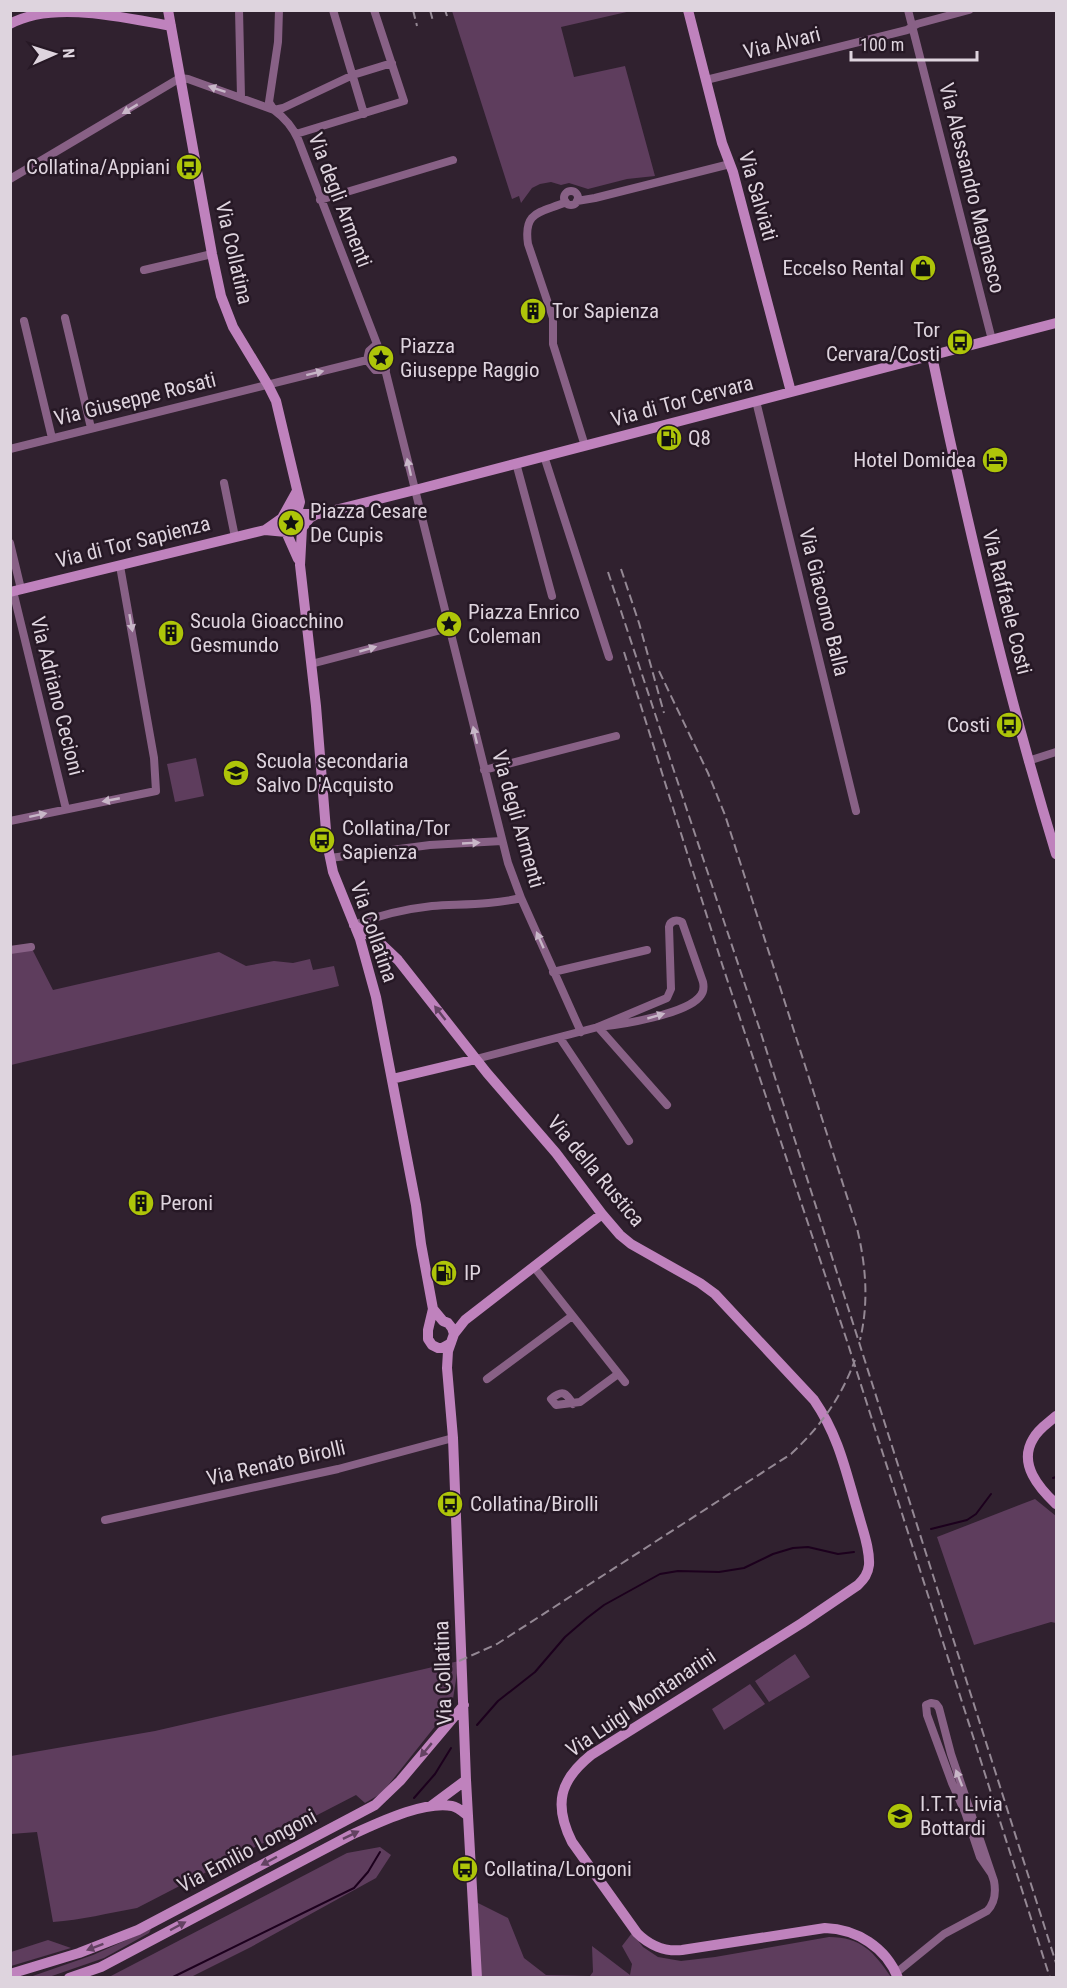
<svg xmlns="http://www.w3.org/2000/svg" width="1067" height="1988" viewBox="0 0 1067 1988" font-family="'Roboto Condensed',sans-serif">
<rect width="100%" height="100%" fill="#30212f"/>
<path fill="#5e3d5d" d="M 452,11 L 631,11 L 561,27 L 574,77 L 625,66 L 655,176 L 627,179 L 588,189 L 569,183 L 561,185 L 551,182 L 540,184 L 532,188 L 521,203 L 519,196 L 512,199 Z
M 196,758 L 204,796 L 175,802 L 167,764 Z
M 31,947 L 53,990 L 219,952 L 246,966 L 274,961 L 293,963 L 310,959 L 313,970 L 334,966 L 339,986 L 11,1065 L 10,950 Z
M 1035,1499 L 1056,1516 L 1056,1623 L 1051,1622 L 974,1645 L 937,1537 Z
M 795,1654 L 810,1677 L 769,1702 L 755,1681 Z
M 459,1661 L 452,1705 L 382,1793 L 365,1803 L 356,1795 L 137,1908 C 109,1913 81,1920 53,1922 L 37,1832 L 11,1834 L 11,1756 L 155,1731 Z
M 750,1684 L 765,1704 L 724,1730 L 712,1709 Z
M 380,1847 L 391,1855 L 376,1878 L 251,1947 L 191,1977 L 109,1977 L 347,1853 Z
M 476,1902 L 508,1918 L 524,1958 L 546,1975 L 590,1976 L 593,1972 L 592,1946 L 630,1975 L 632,1964 L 622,1946 L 632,1933 L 643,1947 L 658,1957 L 681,1961 L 715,1957 L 829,1937 C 861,1937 874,1952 891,1977 L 481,1977 Z
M 151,1929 L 149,1933 L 104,1958 L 49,1977 L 27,1978 L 93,1955 Z
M 48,1940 L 71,1948 L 11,1966 L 11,1952 Z"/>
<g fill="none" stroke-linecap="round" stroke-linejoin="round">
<path stroke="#1c001d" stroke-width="2" d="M 1053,1478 L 1056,1477
M 931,1529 L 967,1520 L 976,1514 L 991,1494
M 477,1725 L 498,1701 L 535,1672 L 565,1637 L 587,1618 L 604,1605 L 660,1574 L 678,1571 L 719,1572 L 744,1568 L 773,1554 L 793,1548 L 808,1547 L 838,1554 L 854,1552
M 414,1798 L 435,1774 L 451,1748
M 171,1978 L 354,1888 L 368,1872 L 380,1852"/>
<path stroke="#886186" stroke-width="8" d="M 239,10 L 241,97
M 279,10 L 278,42 L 269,102 L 274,110 L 283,108 L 353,75 L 392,63
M 333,10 L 364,114
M 908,10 L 992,340
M 706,80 L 907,30 L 917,24 L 969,10
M 296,134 L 404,101 L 374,10
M 10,179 L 180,78 L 188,79 L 274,110 C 285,118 292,126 298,139 L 382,357 L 508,863 L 521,898 L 581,1032
M564 198a7 7 0 1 1 14 0a7 7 0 1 1-14 0Z
M 320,200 L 453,160
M 577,201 L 595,198 L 730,164
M 566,202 C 541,213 523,210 528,244 L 553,318 L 553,344 L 585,446
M 144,270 L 212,254
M 65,318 L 91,428
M 24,321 L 52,438
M 367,360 L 369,351 L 377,344
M 756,401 L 856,811
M 10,449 L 367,360 L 375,370 L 386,370
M 544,456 L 609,657
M 516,463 L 552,596
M 224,483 L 235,537
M 10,543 L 21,589
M 13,591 L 66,809
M 311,664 L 449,628
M 1028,761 L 1056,752
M 484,770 L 616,736
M 10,821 L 156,791 L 154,758 L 120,566
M 330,858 L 430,845 L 502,841
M 354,925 C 379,915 405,909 432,906 C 462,904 491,905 521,898
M 10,950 L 31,947
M 553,972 L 647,950
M 598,1027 L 667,1105
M 560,1038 L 629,1141
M 476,1059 L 598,1027 L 667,998 L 671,989 L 669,927 C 670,921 676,919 682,922 L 703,982 C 704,987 704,991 701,995 C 689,1014 620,1025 598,1027
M 534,1267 L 625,1382
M 487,1379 L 572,1316
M 573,1404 C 566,1393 563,1389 551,1399 L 556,1405 L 580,1402 L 618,1374
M 105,1520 L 338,1469 L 453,1438
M 896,1973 L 944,1934 L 987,1911 C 995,1903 996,1892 994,1881 L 951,1754 L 939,1708 L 936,1704 L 931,1703 L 926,1705 L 927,1715 L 952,1783 L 965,1812 L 980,1857 L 991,1873"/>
<path stroke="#bf82bd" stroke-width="10" d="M 168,10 L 212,254 L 221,296 L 233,327 L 268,385 L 276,401 L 300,502 L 297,512
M 688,10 L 722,143 L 733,172 L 791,392
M 10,24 C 53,0 125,18 171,26
M 932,356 C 967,524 1006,690 1056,854
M 300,514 L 319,514 L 415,490 L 1056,323
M 317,514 L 310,518 L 302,528 L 300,565 L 316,706 L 327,843 L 333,872 L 360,939 L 376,997 L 416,1205 L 421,1244 L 433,1309 L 428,1330 L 428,1339 L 432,1345 L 438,1348 L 442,1348 L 451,1343
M 265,530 L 282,518 L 297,491
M 10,592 L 265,530 L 286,532 L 298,559
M 354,925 L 380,943 L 398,960 L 487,1073 L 556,1153 L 602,1214 L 620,1235 L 631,1244 L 700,1283 L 715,1294 L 814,1400 C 840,1438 846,1473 859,1516 C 863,1531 870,1549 869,1565 C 868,1574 864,1579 858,1585 L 802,1623 L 591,1755 C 560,1780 553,1804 572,1842 L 637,1933 C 649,1945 665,1952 682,1950 L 825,1928 C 856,1929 886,1947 898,1978
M 392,1079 L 476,1059
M 433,1309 L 443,1321 L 448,1323 L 452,1328 L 454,1334 L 448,1351 L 447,1368 L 453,1438 L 466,1780 L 477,1978
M 454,1334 L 465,1320 L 602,1214
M 1056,1416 C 1048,1423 1038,1429 1033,1439 C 1018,1464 1039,1488 1056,1504
M 431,1806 L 466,1780
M 10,1974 L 79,1953 L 138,1930 L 375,1805 L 400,1781 L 464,1705
M 69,1978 L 101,1967 L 351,1835 C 378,1823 422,1801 452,1806 C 458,1807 463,1812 468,1816"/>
<path stroke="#948894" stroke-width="2" stroke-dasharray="9 4.5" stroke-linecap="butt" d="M 413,10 L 417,26
M 430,10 L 433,21
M 445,10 L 447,16
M 621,569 L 639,623 L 664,713
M 608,572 L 759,1027 L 1056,1963
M 624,652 L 722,964 L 847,1341 L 1050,1978
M 659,671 L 708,773 L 725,815 L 857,1228 C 866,1266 869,1302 860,1340
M 459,1661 L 497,1644 L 791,1454 C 820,1427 841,1398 855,1360"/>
</g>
<defs><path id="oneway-solid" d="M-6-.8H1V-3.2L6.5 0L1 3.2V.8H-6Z" transform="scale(1.5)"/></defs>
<g fill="#c8b7c8">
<use href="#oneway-solid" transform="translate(217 89) rotate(-161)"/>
<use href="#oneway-solid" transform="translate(130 109) rotate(149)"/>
<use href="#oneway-solid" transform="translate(315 373) rotate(-14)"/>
<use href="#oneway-solid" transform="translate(409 467) rotate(-103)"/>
<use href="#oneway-solid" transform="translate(131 623) rotate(80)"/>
<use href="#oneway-solid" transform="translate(368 649) rotate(-16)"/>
<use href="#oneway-solid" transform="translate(475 735) rotate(-103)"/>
<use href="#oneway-solid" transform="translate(111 800) rotate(169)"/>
<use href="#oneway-solid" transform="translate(38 815) rotate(-12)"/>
<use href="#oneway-solid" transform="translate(471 843) rotate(-3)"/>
<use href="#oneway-solid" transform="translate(540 940) rotate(-114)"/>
<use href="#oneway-solid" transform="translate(656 1016) rotate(-16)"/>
<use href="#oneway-solid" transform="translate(959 1778) rotate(-111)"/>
</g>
<g fill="#634262">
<use href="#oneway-solid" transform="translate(440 1013) rotate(-128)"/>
<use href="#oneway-solid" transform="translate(426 1750) rotate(130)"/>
<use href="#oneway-solid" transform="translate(351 1835) rotate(-26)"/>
<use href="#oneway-solid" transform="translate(269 1861) rotate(152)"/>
<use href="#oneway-solid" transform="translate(178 1926) rotate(-28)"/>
<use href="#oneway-solid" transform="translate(95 1947) rotate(159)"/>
</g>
<defs>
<symbol id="bus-disc" viewBox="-11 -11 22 22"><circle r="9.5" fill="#aec509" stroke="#261825"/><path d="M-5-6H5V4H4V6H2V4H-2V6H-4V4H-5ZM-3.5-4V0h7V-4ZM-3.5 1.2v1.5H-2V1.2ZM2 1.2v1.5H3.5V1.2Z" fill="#111"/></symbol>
<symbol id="shop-disc" viewBox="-11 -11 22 22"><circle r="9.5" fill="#aec509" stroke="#261825"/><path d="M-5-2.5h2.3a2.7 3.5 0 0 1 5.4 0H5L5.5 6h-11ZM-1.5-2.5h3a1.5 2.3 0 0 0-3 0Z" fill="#111"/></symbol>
<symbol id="building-disc" viewBox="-11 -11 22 22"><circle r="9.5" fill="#aec509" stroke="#261825"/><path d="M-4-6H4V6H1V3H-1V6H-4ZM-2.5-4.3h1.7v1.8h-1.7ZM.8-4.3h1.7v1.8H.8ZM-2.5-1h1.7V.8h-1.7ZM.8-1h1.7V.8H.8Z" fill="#111"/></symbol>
<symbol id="sight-disc" viewBox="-11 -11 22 22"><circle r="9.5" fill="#aec509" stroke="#261825"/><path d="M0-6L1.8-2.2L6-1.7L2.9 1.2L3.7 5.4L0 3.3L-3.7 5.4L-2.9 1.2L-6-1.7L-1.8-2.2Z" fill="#111"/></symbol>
<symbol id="fuel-disc" viewBox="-11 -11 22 22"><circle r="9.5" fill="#aec509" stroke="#261825"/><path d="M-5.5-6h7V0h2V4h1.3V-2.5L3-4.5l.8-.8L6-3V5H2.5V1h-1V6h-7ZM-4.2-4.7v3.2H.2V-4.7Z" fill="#111"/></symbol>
<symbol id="hotel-disc" viewBox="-11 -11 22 22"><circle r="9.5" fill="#aec509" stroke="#261825"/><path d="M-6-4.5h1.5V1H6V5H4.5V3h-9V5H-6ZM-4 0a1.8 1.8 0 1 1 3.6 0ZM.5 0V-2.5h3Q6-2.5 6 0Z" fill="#111"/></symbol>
<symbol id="school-disc" viewBox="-11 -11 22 22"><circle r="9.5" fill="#aec509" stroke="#261825"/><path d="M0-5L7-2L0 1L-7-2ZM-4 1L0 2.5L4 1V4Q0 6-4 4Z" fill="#111"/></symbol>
</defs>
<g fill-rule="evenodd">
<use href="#bus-disc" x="174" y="152" width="30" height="30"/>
<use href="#shop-disc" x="908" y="253" width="30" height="30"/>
<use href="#building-disc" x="518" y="296" width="30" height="30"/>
<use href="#bus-disc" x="945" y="327" width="30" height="30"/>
<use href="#sight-disc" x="366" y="343" width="30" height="30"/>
<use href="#fuel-disc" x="654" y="423" width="30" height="30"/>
<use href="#hotel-disc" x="980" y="445" width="30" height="30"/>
<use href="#sight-disc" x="276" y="508" width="30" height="30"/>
<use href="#sight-disc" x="434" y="609" width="30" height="30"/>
<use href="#building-disc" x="156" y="618" width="30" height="30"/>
<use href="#bus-disc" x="994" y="710" width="30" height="30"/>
<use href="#school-disc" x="221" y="758" width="30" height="30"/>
<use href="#bus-disc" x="307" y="825" width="30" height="30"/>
<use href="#building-disc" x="126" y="1188" width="30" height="30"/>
<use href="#fuel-disc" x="429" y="1258" width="30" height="30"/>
<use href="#bus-disc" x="435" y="1489" width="30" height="30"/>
<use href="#school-disc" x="885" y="1801" width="30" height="30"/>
<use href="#bus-disc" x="450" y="1854" width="30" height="30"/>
</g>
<g text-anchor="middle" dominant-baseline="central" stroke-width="5" stroke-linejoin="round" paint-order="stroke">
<g font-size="21" fill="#ded4de" stroke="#261825">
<text transform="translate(782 43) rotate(-14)">Via Alvari</text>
<text transform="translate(972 188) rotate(76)">Via Alessandro Magnasco</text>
<text transform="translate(758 196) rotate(74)">Via Salviati</text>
<text transform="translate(340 200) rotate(69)">Via degli Armenti</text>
<text transform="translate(234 253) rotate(77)">Via Collatina</text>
<text transform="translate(135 399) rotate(-14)">Via Giuseppe Rosati</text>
<text transform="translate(682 401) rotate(-15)">Via di Tor Cervara</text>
<text transform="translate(133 542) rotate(-14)">Via di Tor Sapienza</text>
<text transform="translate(824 602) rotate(76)">Via Giacomo Balla</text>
<text transform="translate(1007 602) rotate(76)">Via Raffaele Costi</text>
<text transform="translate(57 696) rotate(76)">Via Adriano Cecioni</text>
<text transform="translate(518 819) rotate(74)">Via degli Armenti</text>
<text transform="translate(374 932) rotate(71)">Via Collatina</text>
<text transform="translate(596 1171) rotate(50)">Via della Rustica</text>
<text transform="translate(276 1463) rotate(-13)">Via Renato Birolli</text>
<text transform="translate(443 1673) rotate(-92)">Via Collatina</text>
<text transform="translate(641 1703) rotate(-34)">Via Luigi Montanarini</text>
<text transform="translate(247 1851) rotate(-28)">Via Emilio Longoni</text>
</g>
<g font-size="21" fill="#ded4de" stroke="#261825" text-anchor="start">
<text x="170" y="167" text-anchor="end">Collatina/Appiani</text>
<text x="904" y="268" text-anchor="end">Eccelso Rental</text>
<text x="552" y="311">Tor Sapienza</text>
<text x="940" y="330" text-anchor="end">Tor<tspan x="940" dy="24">Cervara/Costi</tspan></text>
<text x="400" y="346">Piazza<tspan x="400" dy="24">Giuseppe Raggio</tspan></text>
<text x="688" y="438">Q8</text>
<text x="976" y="460" text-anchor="end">Hotel Domidea</text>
<text x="310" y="511">Piazza Cesare<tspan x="310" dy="24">De Cupis</tspan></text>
<text x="468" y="612">Piazza Enrico<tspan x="468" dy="24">Coleman</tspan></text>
<text x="190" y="621">Scuola Gioacchino<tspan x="190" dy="24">Gesmundo</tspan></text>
<text x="990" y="725" text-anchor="end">Costi</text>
<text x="256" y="761">Scuola secondaria<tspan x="256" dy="24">Salvo D'Acquisto</tspan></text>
<text x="342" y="828">Collatina/Tor<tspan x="342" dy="24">Sapienza</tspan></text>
<text x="160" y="1203">Peroni</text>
<text x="464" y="1273">IP</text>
<text x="470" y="1504">Collatina/Birolli</text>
<text x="920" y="1804">I.T.T. Livia<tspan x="920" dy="24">Bottardi</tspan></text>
<text x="484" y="1869">Collatina/Longoni</text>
</g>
</g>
<rect width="1067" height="1988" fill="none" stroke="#ded4de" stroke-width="24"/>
<g transform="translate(54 54) rotate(87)" stroke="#261825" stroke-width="4.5" paint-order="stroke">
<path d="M0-4.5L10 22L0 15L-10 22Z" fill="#ded4de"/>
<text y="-9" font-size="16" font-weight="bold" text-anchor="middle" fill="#ded4de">N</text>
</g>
<path d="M851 51v9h126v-9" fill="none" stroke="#ded4de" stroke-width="3"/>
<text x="860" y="51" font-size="18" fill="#ded4de" stroke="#261825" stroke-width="4.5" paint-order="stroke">100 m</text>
</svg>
